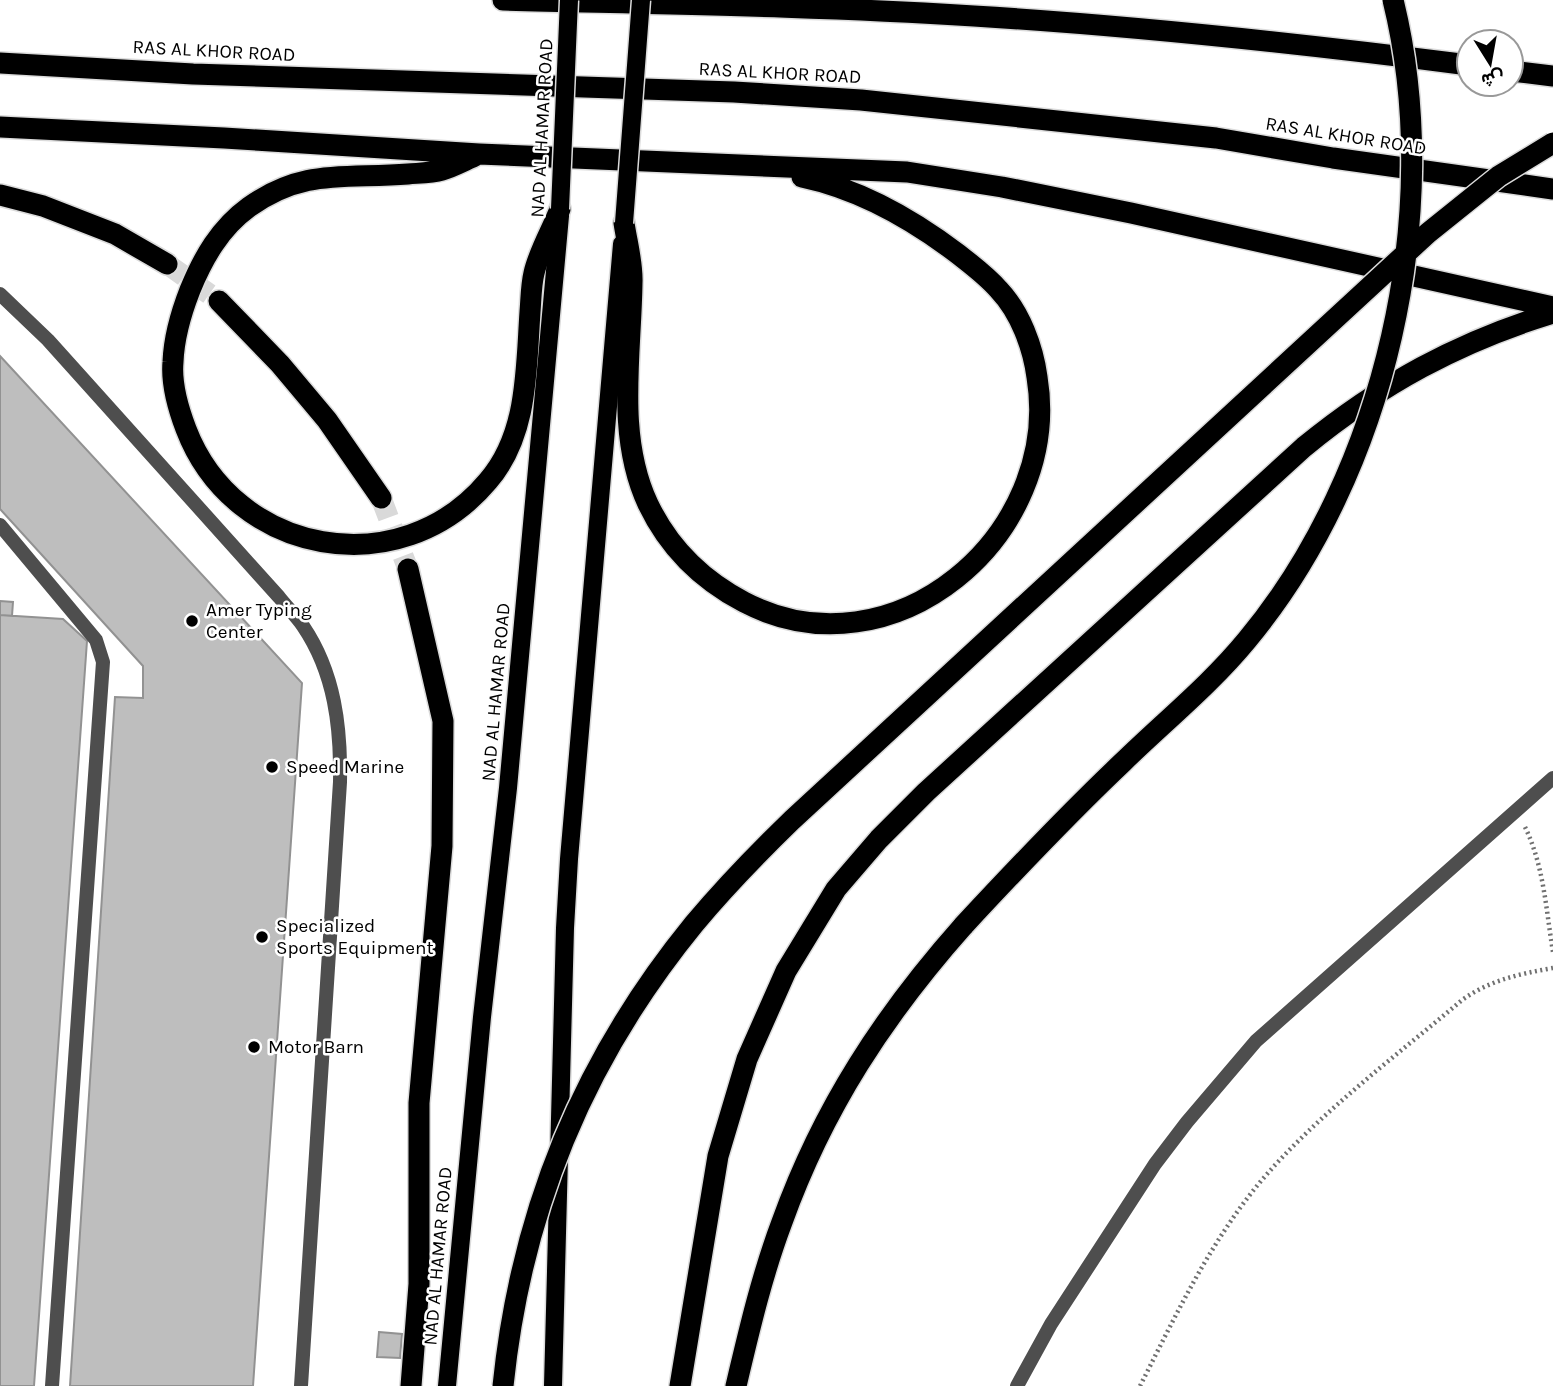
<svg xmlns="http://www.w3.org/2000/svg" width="1553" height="1386" viewBox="0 0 1553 1386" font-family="Karla,Vazirmatn,sans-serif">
<rect width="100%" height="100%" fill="#fff"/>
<path fill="#bebebe" stroke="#929292" stroke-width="2" d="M 0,356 L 302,683 L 253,1386 L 70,1386 L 115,697 L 143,698 L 143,666 L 0,509 Z
M 0,601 L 13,602 L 12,616 L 0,615 Z
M 0,615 L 63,619 L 87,641 L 34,1386 L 0,1386 Z
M 379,1332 L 402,1334 L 400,1358 L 377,1357 Z"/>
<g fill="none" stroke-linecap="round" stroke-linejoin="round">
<path stroke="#d9d9d9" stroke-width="21" stroke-dasharray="21 10" stroke-linecap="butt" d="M 167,264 L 219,301
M 381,498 L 408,569"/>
<defs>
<path id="primary" d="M 447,1386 L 482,1017 L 508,788 L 560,216
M 553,1386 L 565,928 L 569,859 L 622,244"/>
<path id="highway" d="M 503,0 C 660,4 817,6 974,16 C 1139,26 1305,44 1469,65
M 0,63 L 193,74 L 734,92 L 861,100 L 1216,138 L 1333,158 L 1553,189
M 1511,71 L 1553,76
M 0,127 L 224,138 L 479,154 L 907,172 L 1002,187 L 1131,213 L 1553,307
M 473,157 C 463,161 453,167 442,170 C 431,173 419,173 408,174 C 345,179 304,168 249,207 C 220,228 203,258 190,290 C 181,313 174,336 173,362 C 171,384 178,408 186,429 C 234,555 400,586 488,481 C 528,435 526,370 530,312 C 531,300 531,285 534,273 C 539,251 552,230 560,209
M 0,195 L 43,206 L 115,234 L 167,264
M 624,223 C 627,243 633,264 632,283 C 631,356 616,436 648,504 C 669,548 702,580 744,602 C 893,680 1063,535 1037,377 C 1033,347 1020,312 999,290 C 987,276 972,265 958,254 C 912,219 859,189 802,177
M 219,301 L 280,364 L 327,420 L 381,498
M 408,569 L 443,721 L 442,846 L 419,1103 L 419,1284 L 411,1386
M 680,1386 L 718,1156 L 747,1059 L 786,971 L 836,889 L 879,839 L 926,792 L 1304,447 C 1381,384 1458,342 1553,313
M 736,1386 C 749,1331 762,1275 782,1222 C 823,1108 884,1015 964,925"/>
</defs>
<use href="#primary" stroke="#dbdbdb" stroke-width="21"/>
<use href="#highway" stroke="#dbdbdb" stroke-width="24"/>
<path stroke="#707070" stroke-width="4.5" stroke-dasharray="2 3.5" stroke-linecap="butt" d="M 1525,827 C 1544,866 1546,910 1553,952
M 1140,1386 C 1176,1315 1210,1242 1261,1181 C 1319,1113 1395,1057 1462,1000 C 1490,980 1519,974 1553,968"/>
<path stroke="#4e4e4e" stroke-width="14" d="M 0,525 L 96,640 L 103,662 L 52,1386
M 1017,1386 L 1051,1324 L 1155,1164 L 1187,1122 L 1256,1041 L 1553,778"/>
<path stroke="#4e4e4e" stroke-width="14" d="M 0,294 L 48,340 L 279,597 C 287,607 296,616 303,626 C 335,673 341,728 340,782 L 301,1386"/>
<use href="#primary" stroke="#000" stroke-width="18"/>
<use href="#highway" stroke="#000" stroke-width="21"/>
<defs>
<path id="primary-bridge" d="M 560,209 L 569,0
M 624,223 L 641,0"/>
<path id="highway-bridge" d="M 964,925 C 1016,869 1068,814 1123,762 C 1165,721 1210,685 1247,640 C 1386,473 1445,210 1393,0
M 503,1386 C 521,1211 583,1060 694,924 C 725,887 758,853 792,820 L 1428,233 L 1499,176 L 1553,143"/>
</defs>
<use href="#primary-bridge" stroke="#dbdbdb" stroke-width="21" stroke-linecap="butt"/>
<use href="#highway-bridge" stroke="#dbdbdb" stroke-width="24" stroke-linecap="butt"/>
<use href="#primary-bridge" stroke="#000" stroke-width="18"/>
<use href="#highway-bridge" stroke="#000" stroke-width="21"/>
</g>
<g fill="#000" stroke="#fff" stroke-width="2.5">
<circle cx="192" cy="621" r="7"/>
<circle cx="272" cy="767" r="7"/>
<circle cx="262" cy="937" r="7"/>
<circle cx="254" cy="1047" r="7"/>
</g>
<g text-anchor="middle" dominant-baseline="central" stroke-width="5" stroke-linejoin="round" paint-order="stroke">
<g font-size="19" fill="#000" stroke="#fff">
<text transform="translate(214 51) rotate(3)">RAS AL KHOR ROAD</text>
<text transform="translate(780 73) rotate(3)">RAS AL KHOR ROAD</text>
<text transform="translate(542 128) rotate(-87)">NAD AL HAMAR ROAD</text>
<text transform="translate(1346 136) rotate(9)">RAS AL KHOR ROAD</text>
<text transform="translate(496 692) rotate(-85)">NAD AL HAMAR ROAD</text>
<text transform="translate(438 1256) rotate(-85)">NAD AL HAMAR ROAD</text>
</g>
<g font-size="19" fill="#000" stroke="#fff" text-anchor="start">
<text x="206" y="610">Amer Typing<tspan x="206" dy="22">Center</tspan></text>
<text x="286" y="767">Speed Marine</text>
<text x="276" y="926">Specialized<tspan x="276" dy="22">Sports Equipment</tspan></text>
<text x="268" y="1047">Motor Barn</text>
</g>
</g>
<g transform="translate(1490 63) rotate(169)"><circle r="33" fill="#ffffff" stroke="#999999" stroke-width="2"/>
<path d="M0-5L12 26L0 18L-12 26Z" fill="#000000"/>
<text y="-10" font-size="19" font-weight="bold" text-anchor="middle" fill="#000000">ش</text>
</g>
</svg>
